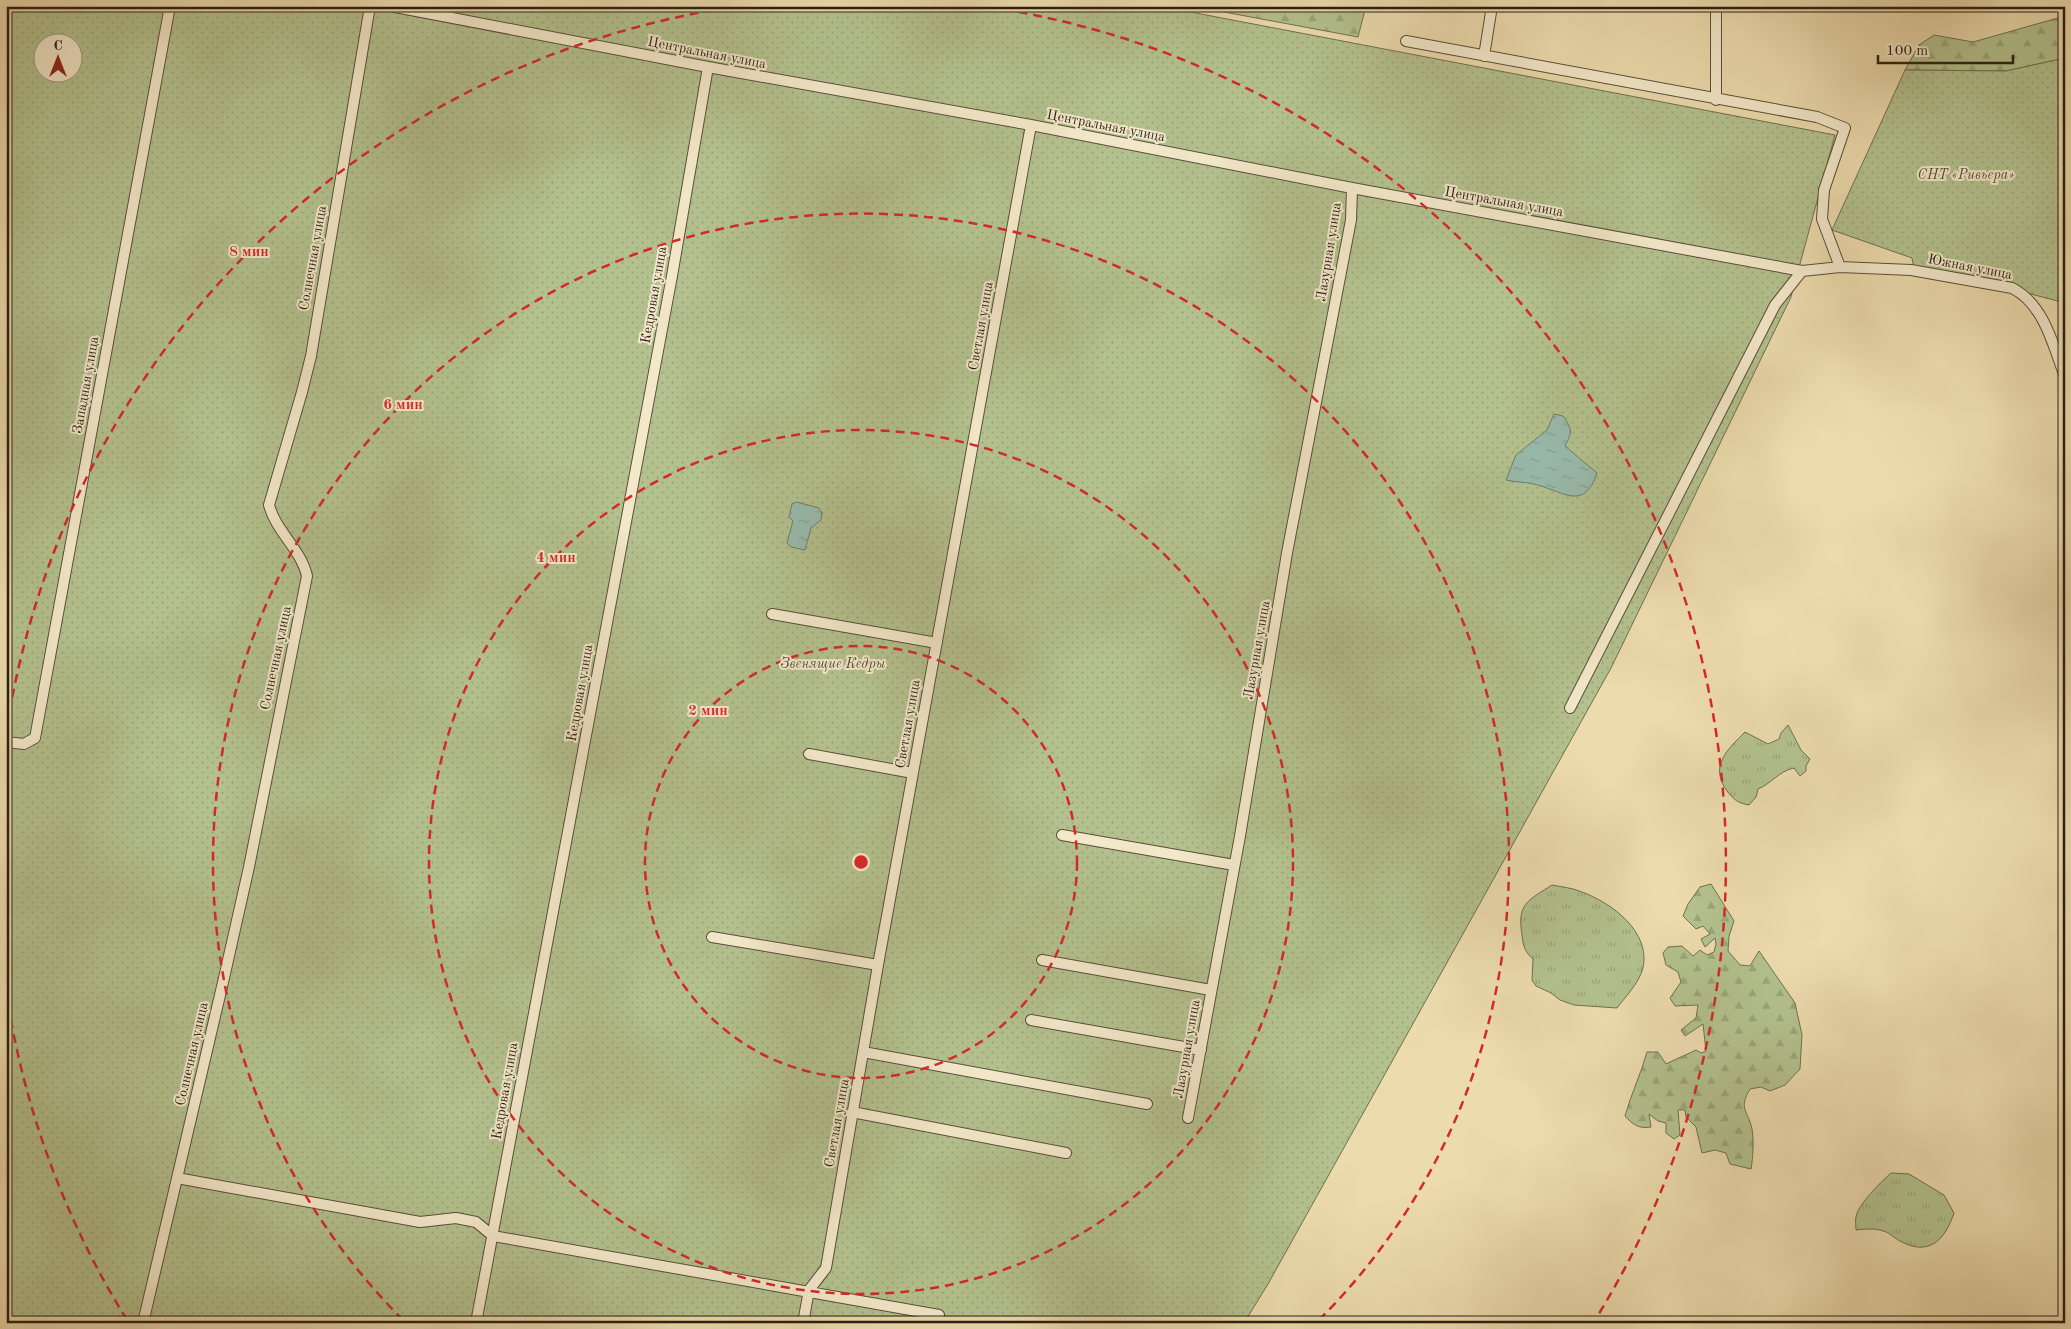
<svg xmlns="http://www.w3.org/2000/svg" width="2071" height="1329" viewBox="0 0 2071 1329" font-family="'Old Standard TT',serif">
<defs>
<pattern id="grass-tufts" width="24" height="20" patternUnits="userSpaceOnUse" patternTransform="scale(1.25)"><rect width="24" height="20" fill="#b3c18e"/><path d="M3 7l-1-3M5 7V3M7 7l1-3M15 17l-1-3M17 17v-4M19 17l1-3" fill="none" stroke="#9aa57a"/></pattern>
<pattern id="forest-firs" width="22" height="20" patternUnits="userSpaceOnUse" patternTransform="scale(1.25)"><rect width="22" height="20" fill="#b3c18e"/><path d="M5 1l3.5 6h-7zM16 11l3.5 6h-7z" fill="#9aa57a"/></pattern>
<pattern id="garden-dots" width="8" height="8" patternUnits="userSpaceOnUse" patternTransform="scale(1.25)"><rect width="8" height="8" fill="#b3c18e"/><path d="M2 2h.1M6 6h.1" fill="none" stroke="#9aa57a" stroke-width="1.8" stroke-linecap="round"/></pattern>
<pattern id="water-ripples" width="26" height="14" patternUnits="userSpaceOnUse" patternTransform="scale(1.25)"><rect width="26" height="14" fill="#99bbac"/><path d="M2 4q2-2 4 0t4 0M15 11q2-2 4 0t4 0" fill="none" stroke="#84a093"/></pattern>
</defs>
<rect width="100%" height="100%" fill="#ecdbad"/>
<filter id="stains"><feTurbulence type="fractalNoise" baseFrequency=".004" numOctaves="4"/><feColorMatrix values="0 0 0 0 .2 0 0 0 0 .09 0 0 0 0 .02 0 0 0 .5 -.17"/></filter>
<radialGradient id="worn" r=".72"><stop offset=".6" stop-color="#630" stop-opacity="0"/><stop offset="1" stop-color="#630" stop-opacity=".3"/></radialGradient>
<path fill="url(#grass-tufts)" stroke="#6e7051" d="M 1788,725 L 1801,750 L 1810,759 L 1806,766 L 1806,771 L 1800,776 L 1794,768 C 1779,771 1771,784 1758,789 L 1756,797 L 1749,805 C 1738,803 1734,800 1727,791 C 1709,766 1727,750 1745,732 L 1768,744 L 1779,739 L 1781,733 Z
M 1552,885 C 1562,887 1573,888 1582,892 C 1612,903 1651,932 1643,968 C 1639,983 1626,996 1617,1008 L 1574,1005 L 1560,1000 L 1551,993 L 1536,986 L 1532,980 L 1533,959 C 1525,952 1523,946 1522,935 C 1517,904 1527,901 1552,885 Z
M 1891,1173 L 1909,1174 L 1944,1195 L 1954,1213 C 1945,1240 1929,1257 1900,1241 C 1894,1238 1889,1232 1883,1231 C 1875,1228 1865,1229 1856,1230 C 1856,1226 1855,1221 1856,1217 C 1858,1204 1881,1182 1891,1173 Z"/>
<path fill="url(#forest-firs)" stroke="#6e7051" d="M 1208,6 L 1366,6 L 1358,37 L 1208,9 Z
M 2065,16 L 2065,58 L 2006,71 L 1905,70 L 1919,45 L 1934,35 L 1973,42 Z
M 1711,884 L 1734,921 L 1729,936 L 1728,951 L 1740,965 L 1750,966 L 1759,951 L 1795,1003 L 1802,1035 L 1800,1069 L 1785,1085 L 1770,1091 L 1761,1087 L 1750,1089 C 1738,1109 1748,1110 1752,1129 C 1754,1142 1753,1157 1751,1169 L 1730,1164 L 1726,1153 L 1715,1150 L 1702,1153 L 1696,1127 L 1686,1117 L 1685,1110 L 1678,1110 L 1680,1135 L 1674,1139 L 1666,1133 L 1666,1123 L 1658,1121 L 1649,1114 L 1651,1127 C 1639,1129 1633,1125 1625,1116 C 1631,1094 1641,1074 1647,1052 L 1658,1052 L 1666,1064 L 1696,1050 L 1701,1053 L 1706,1051 L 1703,1024 L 1685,1036 L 1681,1030 L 1696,1018 L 1698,1005 L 1675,1006 L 1670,998 L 1681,982 L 1678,972 L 1666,965 L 1663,953 L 1668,947 L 1682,946 L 1693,956 L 1700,950 L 1707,955 L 1714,952 L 1716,944 L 1715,938 L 1705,947 L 1701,939 L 1710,934 L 1703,926 L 1696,929 L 1683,916 L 1688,904 L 1700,887 Z"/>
<path fill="url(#garden-dots)" stroke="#6e7051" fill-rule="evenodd" d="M 6,6 L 1159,6 L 1835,135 L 1791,297 L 1611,668 L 1268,1284 L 1244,1323 L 6,1323 ZM 42,42 L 72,42 L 72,72 L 42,72 Z
M 2065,58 L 2065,303 L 1978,280 L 1914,268 L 1912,258 L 1832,230 L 1905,70 L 2006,71 Z"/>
<path fill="url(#water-ripples)" stroke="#6d7d6f" d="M 1554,414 L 1563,416 C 1573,430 1572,432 1565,446 L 1597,473 C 1584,513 1561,490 1534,484 C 1525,482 1515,482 1506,480 L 1516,455 L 1547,430 Z
M 797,502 L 819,508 L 822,513 L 821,520 L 811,528 L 805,550 L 791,547 L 787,543 L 793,521 L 789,517 L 792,504 Z"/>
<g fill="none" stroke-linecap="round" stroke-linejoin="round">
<defs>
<path id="minor" d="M 390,6 L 708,67 L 1031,125 L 1352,188 L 1802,271 L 1840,267 L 1911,270 L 2012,288 C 2044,304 2053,345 2065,377
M 1406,41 L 1817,117 L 1845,128 L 1824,190 L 1822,219 L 1840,267
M 1484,56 L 1492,6
M 1716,100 L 1716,6
M 772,614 L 937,643
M 1570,708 L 1775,305 L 1802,271
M 6,742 L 24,744 L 35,738 L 170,6
M 809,754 L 913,773
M 1062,835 L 1234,865
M 712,937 L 878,965
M 1042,960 L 1211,990
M 1031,1020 L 1201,1050
M 863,1052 L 1147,1104
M 852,1112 L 1066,1153
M 1188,1118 L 1240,836 L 1287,553 L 1351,220 L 1352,188
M 177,1178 L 420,1222 L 456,1218 L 476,1222 L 493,1236 L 939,1315
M 143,1323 L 224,978 L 249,867 L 307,576 C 301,549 276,532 269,505 L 302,392 L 311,356 L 370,6
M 476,1323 L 672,276 L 708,67
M 803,1323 L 809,1290 L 826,1268 L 878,965 L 1031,125"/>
</defs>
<use href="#minor" stroke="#5a4e3a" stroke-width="12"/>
<use href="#minor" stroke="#f3e8ca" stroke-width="10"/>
</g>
<g fill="none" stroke="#d62828" stroke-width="2.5" stroke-dasharray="9 6">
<circle cx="861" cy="862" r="216"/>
<circle cx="861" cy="862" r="432"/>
<path d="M403 1320A648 648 0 1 1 1319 1320"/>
<path d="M127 1320A865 865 0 0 1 7 997M7 727A865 865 0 0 1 733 7M989 7A865 865 0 0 1 1595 1320"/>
</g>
<g text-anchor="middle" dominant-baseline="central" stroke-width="4" stroke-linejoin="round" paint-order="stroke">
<g font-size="14" fill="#2a1f14" stroke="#f3e8ca">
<text transform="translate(707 53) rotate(11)">Центральная улица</text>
<text transform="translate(1106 126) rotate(11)">Центральная улица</text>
<text transform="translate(1504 202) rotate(10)">Центральная улица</text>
<text transform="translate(1329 252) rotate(-81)">Лазурная улица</text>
<text transform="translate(313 258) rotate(-80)">Солнечная улица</text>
<text transform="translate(1970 267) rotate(11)">Южная улица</text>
<text transform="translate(654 295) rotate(-80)">Кедровая улица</text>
<text transform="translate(981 326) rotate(-80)">Светлая улица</text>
<text transform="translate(86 385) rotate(-80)">Западная улица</text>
<text transform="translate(1257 650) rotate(-80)">Лазурная улица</text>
<text transform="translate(276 658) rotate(-78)">Солнечная улица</text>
<text transform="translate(580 693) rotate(-80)">Кедровая улица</text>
<text transform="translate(908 724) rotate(-80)">Светлая улица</text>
<text transform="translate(1187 1049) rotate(-80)">Лазурная улица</text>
<text transform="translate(192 1054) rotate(-77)">Солнечная улица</text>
<text transform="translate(505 1091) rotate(-80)">Кедровая улица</text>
<text transform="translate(837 1123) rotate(-80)">Светлая улица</text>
</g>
<g font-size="14" font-style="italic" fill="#535039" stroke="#f3e8ca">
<text x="1966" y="175">СНТ «Ривьера»</text>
<text x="833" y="664">Звенящие Кедры</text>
</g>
</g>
<circle cx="861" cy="862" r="8" fill="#d62828" stroke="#f3e8ca" stroke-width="2.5"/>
<g font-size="15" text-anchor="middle" font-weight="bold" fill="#d62828" stroke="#f3e8ca" stroke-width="4" stroke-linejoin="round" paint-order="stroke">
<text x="249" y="256">8 мин</text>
<text x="403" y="409">6 мин</text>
<text x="556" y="562">4 мин</text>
<text x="708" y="715">2 мин</text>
</g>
<rect width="2071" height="1329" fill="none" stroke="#ecdbad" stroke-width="25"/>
<rect x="8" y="8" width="2056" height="1314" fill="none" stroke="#2a1f14" stroke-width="2.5"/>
<rect x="12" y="12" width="2046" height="1304" fill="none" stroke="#2a1f14"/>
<g transform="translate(58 58)"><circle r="24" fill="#f3e8ca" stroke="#a39881"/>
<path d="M0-4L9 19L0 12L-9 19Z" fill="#8f2418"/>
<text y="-8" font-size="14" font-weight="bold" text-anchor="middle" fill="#2a1f14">С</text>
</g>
<path d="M1878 55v8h135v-8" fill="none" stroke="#2a1f14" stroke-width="2.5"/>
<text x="1886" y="55" font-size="15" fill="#2a1f14" stroke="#f3e8ca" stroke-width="4" paint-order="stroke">100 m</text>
<rect width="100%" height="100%" filter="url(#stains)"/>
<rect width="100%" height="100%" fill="url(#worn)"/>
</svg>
